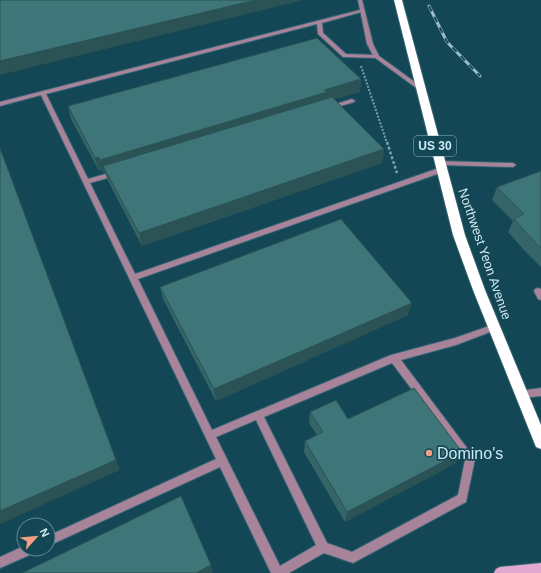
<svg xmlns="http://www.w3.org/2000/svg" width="541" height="573" viewBox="0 0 541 573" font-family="Arial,sans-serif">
<rect width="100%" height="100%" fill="#134756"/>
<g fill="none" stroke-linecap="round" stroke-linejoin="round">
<defs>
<path id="lane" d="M 360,10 L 365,11 L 322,23 L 323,33 L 346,54 L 377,55 L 380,57 L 379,58 L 343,57 L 318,34 L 317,24 L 46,94 L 88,179 L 116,171 L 119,173 L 118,175 L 90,183 L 135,274 L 439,168 L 443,168 L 443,172 L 138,279 L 212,430 L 391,355 L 455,338 L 495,324 L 498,325 L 499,327 L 498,329 L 456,345 L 401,360 L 473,456 L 475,459 L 466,502 L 353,563 L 324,553 L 289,573 L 271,573 L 220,467 L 48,546 L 48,536 L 216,459 L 41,95 L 0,106 L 0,102 ZM 392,363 L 465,460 L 458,495 L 352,552 L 327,543 L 264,417 ZM 256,420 L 316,545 L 280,566 L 216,437 Z
M 352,99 L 355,101 L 354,102 L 330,109 L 327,107 Z
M 438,161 L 513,163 L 516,165 L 513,167 L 440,165 L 438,165 Z
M 538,288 L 541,289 L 541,300 L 538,299 L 534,291 L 535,289 Z
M 541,388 L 541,396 L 521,398 L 518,397 L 516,394 L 518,391 Z
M 24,546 L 24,549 L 35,549 L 34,553 L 0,568 L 0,557 Z"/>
<path id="street" d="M 358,0 L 362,0 L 373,44 L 379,56 L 423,88 L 423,90 L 419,90 L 374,57 L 367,44 Z"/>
<path id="secondary" d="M 541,563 L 541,573 L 494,573 L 496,569 L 500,567 Z"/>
<path id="highway" d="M 394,0 L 402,0 L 465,235 L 485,290 L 541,425 L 541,449 L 536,447 L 534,442 L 473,290 L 453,235 Z"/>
</defs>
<use href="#lane" stroke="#356472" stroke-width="2"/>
<use href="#street" stroke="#356472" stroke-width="2"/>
<use href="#secondary" stroke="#356472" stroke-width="2"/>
<use href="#highway" stroke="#356472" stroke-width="2"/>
<path stroke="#7aa0ab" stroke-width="2" stroke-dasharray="2 1.5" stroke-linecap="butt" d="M 361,66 L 387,143"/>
<path stroke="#7aa0ab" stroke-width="2.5" stroke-dasharray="3 2" stroke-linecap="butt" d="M 387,142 L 397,173"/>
<use href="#lane" fill="#a8849b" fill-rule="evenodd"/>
<use href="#street" fill="#a8849b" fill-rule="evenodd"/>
<use href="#secondary" fill="#e2a9ce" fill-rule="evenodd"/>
<use href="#highway" fill="#fff" fill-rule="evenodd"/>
<defs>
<path id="rail" d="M 429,6 L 447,42 L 480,76"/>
</defs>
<use href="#rail" stroke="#9cbdc7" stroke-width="3"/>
<use href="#rail" stroke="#134756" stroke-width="2" stroke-dasharray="6" stroke-linecap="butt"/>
</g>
<path fill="#356567" d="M 361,79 L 360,92 L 334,99 L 384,149 L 382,163 L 142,246 L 107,179 L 105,172 L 103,173 L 102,170 L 99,171 L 71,119 L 68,106 Z
M 541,171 L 541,267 L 524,250 L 508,232 L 513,221 L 492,200 L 497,187 Z
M 160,287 L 408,315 L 216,401 L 163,299 Z
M 310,412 L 348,419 L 456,463 L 345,522 L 304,452 L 305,441 L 317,435 L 309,423 Z"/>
<path fill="#2b5254" d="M 256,0 L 304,0 L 0,75 L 0,61 Z
M 361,79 L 360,92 L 103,166 L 105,172 L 103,173 L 100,160 Z
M 0,147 L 120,470 L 0,524 Z
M 384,149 L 382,163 L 142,246 L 139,233 Z
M 99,157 L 102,170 L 99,171 L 95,158 Z
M 412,303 L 408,315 L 216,401 L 214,389 Z
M 462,452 L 456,463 L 345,522 L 347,512 Z
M 211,565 L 213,573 L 196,573 Z"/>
<path fill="#3e7578" stroke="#2b5254" d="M 0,0 L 256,0 L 0,61 Z
M 317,38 L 361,79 L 324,90 L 327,92 L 100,160 L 99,157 L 95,158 L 68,106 Z
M 332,97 L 384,149 L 139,233 L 103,166 Z
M 0,148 L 116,460 L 0,511 Z
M 541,171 L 541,248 L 530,237 L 514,219 L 524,214 L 497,187 Z
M 341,219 L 412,303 L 214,389 L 160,287 Z
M 414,388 L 462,452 L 347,512 L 305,441 L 323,432 L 310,412 L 336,400 L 348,419 Z
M 181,496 L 211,565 L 196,573 L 22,573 Z"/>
<circle fill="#f39f82" stroke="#134756" stroke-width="1.5" cx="429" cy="453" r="4"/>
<g text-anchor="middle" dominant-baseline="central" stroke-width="3.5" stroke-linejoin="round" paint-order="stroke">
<rect fill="#134756" stroke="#97b8c2" stroke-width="1" x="414" y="136" width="42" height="20" rx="3"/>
<g font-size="12" font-weight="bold" fill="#cfe9f1">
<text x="435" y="146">US 30</text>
</g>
<g font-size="13" fill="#cfe9f1" stroke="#134756">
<text transform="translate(485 254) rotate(71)">Northwest Yeon Avenue</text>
</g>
<g font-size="16" fill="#cfe9f1" stroke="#134756" text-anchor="start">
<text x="437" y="453">Domino's</text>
</g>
</g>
<g transform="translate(36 537) rotate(63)"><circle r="19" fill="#134756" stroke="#5e8894"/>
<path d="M0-3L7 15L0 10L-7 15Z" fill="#f39f82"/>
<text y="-6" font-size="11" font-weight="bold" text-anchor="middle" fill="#cfe9f1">N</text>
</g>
</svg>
